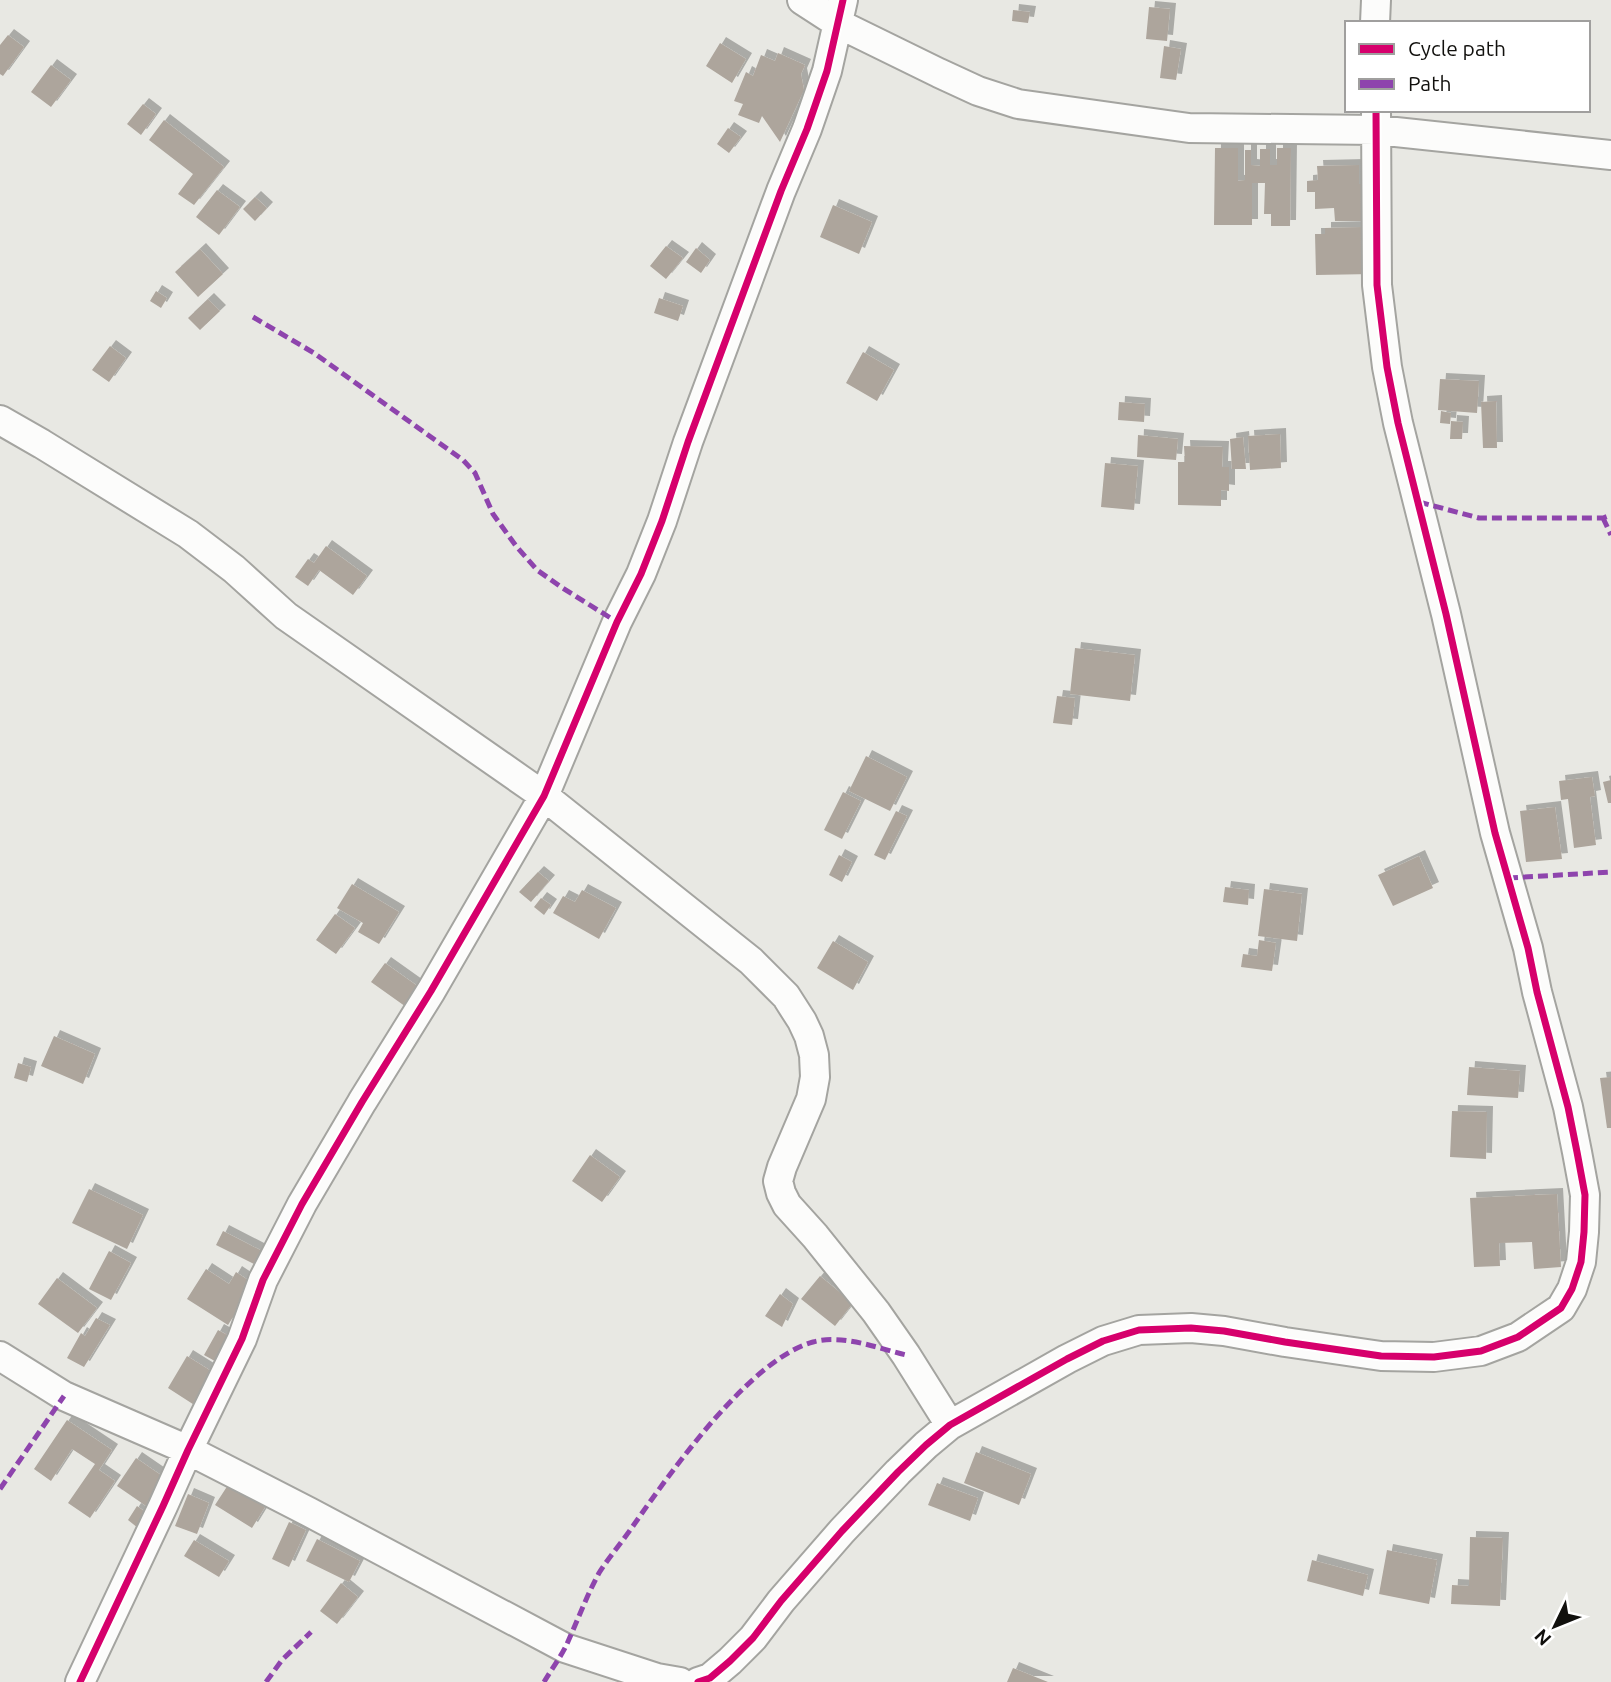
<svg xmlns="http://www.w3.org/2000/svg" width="1611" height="1682" viewBox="0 0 1611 1682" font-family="Ubuntu,sans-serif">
<defs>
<filter id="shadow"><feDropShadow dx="6" dy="-6" stdDeviation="0" flood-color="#0004"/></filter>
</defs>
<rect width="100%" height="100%" fill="#e8e8e3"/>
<path fill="#ada59c" filter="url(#shadow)" d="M 1149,7 L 1170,9 L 1167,41 L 1146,39 Z
M 1013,10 L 1030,12 L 1028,23 L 1012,21 Z
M 8,35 L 24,47 L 3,76 L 0,74 L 0,45 Z
M 720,43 L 746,59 L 732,83 L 706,66 Z
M 1164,46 L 1181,49 L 1176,80 L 1160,78 Z
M 778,53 L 805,65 L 801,74 L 804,90 L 780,142 L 762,116 L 759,123 L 738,115 L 743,104 L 734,101 L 746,72 L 753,76 L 761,55 L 775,61 Z
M 51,65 L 71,80 L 51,107 L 31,92 Z
M 143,104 L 156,114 L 141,135 L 127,124 Z
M 164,120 L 224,167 L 194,205 L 178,194 L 193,174 L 149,140 Z
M 728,128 L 741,137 L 729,153 L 717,144 Z
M 1215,148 L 1238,148 L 1238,181 L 1245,180 L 1245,150 L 1251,150 L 1251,165 L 1260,166 L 1260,149 L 1270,149 L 1270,165 L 1277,165 L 1277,148 L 1291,148 L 1290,226 L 1271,226 L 1271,214 L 1264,214 L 1265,183 L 1252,183 L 1252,225 L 1214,225 Z
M 1359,165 L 1359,184 L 1370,184 L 1371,221 L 1335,221 L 1334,208 L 1315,209 L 1315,192 L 1307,192 L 1307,181 L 1318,180 L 1317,166 Z
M 217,190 L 240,207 L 219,235 L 196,217 Z
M 255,197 L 267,208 L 255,221 L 243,209 Z
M 833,205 L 872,222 L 859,254 L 820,237 Z
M 1363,227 L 1373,274 L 1316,275 L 1315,234 L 1325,234 L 1325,228 Z
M 666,246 L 683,258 L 666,279 L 650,266 Z
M 696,248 L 710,260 L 701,273 L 686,262 Z
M 200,249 L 223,274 L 198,297 L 175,272 Z
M 156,291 L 167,298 L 161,308 L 150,301 Z
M 659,298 L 683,306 L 678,321 L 654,313 Z
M 208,299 L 220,311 L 200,330 L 188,318 Z
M 110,346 L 126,358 L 109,382 L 92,370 Z
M 863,352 L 894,370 L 877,401 L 846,383 Z
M 1440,379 L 1479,381 L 1477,413 L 1438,410 Z
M 1496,401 L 1497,448 L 1483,448 L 1481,402 Z
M 1119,402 L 1145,404 L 1144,422 L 1118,420 Z
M 1441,411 L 1451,413 L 1450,424 L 1440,423 Z
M 1451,421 L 1463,422 L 1462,439 L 1450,439 Z
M 1280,434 L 1281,468 L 1250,470 L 1248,436 Z
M 1138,435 L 1178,439 L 1176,460 L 1137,457 Z
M 1243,437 L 1246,469 L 1232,469 L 1230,439 Z
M 1184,446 L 1223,447 L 1222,467 L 1229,467 L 1229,491 L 1221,490 L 1221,506 L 1178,505 L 1178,462 L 1185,462 Z
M 1105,463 L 1138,466 L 1134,510 L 1101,507 Z
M 326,546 L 367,576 L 353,595 L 319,570 L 308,586 L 295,577 L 308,559 L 314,563 Z
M 1075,648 L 1135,655 L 1130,701 L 1070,694 Z
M 1057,696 L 1075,698 L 1072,725 L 1053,723 Z
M 866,756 L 907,777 L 890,811 L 849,791 Z
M 1592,777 L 1595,796 L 1590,797 L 1596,845 L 1574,848 L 1568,799 L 1561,800 L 1559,781 Z
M 1611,780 L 1611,803 L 1608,803 L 1603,782 Z
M 843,792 L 861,801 L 842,839 L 824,830 Z
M 1555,807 L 1562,859 L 1526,862 L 1520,811 Z
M 896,811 L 907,816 L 885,860 L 874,855 Z
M 839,855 L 852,862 L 842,882 L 829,875 Z
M 1419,856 L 1433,888 L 1393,906 L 1378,875 Z
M 538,872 L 549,881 L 531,902 L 519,892 Z
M 352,884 L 399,912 L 379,944 L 358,932 L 363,923 L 337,908 Z
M 1225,887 L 1249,890 L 1248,905 L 1223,902 Z
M 1264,889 L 1302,894 L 1297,941 L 1258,936 Z
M 582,890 L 616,908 L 599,939 L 553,913 L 563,896 L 575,902 Z
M 541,898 L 551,905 L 544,915 L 534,907 Z
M 335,914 L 355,928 L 336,954 L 316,940 Z
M 1259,940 L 1276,943 L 1272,971 L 1241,967 L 1243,954 L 1257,956 Z
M 833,941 L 868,962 L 853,990 L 817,968 Z
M 385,963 L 423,990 L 409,1009 L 371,982 Z
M 54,1036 L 95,1054 L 83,1084 L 41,1066 Z
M 18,1063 L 31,1067 L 27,1082 L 14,1078 Z
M 1469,1067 L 1520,1071 L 1518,1098 L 1467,1095 Z
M 1611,1077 L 1611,1128 L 1607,1128 L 1600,1078 Z
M 1452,1111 L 1487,1112 L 1486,1159 L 1450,1157 Z
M 590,1155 L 620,1177 L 602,1202 L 572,1181 Z
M 89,1189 L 143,1215 L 127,1249 L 72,1223 Z
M 1557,1194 L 1561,1267 L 1534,1269 L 1532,1242 L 1499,1243 L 1500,1266 L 1474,1267 L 1470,1198 Z
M 223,1231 L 264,1252 L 258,1266 L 216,1245 Z
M 109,1251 L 131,1263 L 111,1300 L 89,1289 Z
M 206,1269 L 229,1284 L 236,1272 L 254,1284 L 228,1325 L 187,1299 Z
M 820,1276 L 853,1303 L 835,1326 L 801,1299 Z
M 57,1278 L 97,1308 L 78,1333 L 38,1304 Z
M 780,1294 L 793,1304 L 782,1327 L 765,1316 Z
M 96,1318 L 110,1325 L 84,1367 L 67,1358 L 81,1333 L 85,1336 Z
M 218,1330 L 236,1340 L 222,1365 L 204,1355 Z
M 187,1356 L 219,1376 L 199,1408 L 168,1388 Z
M 67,1420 L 112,1450 L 99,1470 L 115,1481 L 90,1518 L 68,1503 L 95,1464 L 72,1449 L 51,1481 L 34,1469 Z
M 976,1452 L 1031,1474 L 1019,1505 L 964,1483 Z
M 136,1458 L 168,1480 L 149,1508 L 117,1486 Z
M 937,1483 L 978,1498 L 970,1521 L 928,1505 Z
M 228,1485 L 265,1507 L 252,1528 L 215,1505 Z
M 188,1494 L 209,1503 L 197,1534 L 175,1526 Z
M 137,1506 L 148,1514 L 138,1528 L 128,1520 Z
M 289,1522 L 306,1530 L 289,1567 L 272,1559 Z
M 1470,1537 L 1503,1538 L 1500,1606 L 1451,1604 L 1452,1585 L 1469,1586 Z
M 317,1539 L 360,1561 L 349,1582 L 306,1561 Z
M 194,1540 L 229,1561 L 219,1577 L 184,1556 Z
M 1387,1550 L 1437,1560 L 1429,1604 L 1379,1594 Z
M 1312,1560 L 1368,1575 L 1363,1596 L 1307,1581 Z
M 341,1583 L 358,1597 L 337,1624 L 320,1611 Z
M 1013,1668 L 1048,1682 L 1007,1682 Z"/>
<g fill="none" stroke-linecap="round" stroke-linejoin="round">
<defs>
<path id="street" d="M 802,0 L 839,24 L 939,73 L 978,91 L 1018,104 L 1189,128 L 1377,130 L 1611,155
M 1375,23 L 1376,0
M 0,420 L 42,444 L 188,534 L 234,569 L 286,616 L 544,796 L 751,961 L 786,996 L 802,1021 L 809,1036 L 814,1055 L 815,1077 L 811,1099 L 782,1167 L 778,1181 L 781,1193 L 787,1205 L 815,1236 L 876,1312 L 906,1355 L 950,1425
M 0,1356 L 64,1396 L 188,1450 L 309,1512 L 565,1648 L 657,1678 L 680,1682
M 80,1682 L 163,1506 L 188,1450 L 242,1339 L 263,1280 L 302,1204 L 362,1102 L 431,991 L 544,796 L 617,622 L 641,574 L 662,521 L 688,442 L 781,191 L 807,129 L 827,71 L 843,0
M 698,1682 L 710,1678 L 730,1661 L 753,1638 L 781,1601 L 842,1531 L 898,1472 L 926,1445 L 950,1425 L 1067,1359 L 1103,1341 L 1139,1330 L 1191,1328 L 1224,1331 L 1285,1342 L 1381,1356 L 1434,1357 L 1481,1351 L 1518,1337 L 1561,1308 L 1572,1289 L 1581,1262 L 1584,1232 L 1585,1195 L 1577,1152 L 1568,1107 L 1537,992 L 1528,948 L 1495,833 L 1446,614 L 1398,423 L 1387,367 L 1377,285 L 1376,110"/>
</defs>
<use href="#street" stroke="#a4a4a0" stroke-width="32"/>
<use href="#street" stroke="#fcfcfb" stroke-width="28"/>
<path stroke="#8e44ad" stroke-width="5" stroke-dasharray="10 5" stroke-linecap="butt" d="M 253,317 L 314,353 L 463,460 L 475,473 L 493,514 L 516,546 L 537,570 L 561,587 L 617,622
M 1419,502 L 1479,518 L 1603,518 L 1611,515
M 1603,518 L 1611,535
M 1508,878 L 1611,872
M 0,1489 L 64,1396
M 266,1682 L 282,1660 L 311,1632
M 544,1682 C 551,1670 560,1658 566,1646 C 577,1622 586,1597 599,1573 C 609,1557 622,1542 633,1526 C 670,1473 750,1359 813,1342 C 843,1334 877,1348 906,1355"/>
<defs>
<path id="cycleway" d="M 80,1682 L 163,1506 L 188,1450 L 242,1339 L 263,1280 L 302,1204 L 362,1102 L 431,991 L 544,796 L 617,622 L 641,574 L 662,521 L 688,442 L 781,191 L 807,129 L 827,71 L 843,0
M 698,1682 L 710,1678 L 730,1661 L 753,1638 L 781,1601 L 842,1531 L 898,1472 L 926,1445 L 950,1425 L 1067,1359 L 1103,1341 L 1139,1330 L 1191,1328 L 1224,1331 L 1285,1342 L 1381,1356 L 1434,1357 L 1481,1351 L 1518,1337 L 1561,1308 L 1572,1289 L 1581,1262 L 1584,1232 L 1585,1195 L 1577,1152 L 1568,1107 L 1537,992 L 1528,948 L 1495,833 L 1446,614 L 1398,423 L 1387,367 L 1377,285 L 1376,110"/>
</defs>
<use href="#cycleway" stroke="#fff" stroke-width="11"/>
<use href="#cycleway" stroke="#d6006c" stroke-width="7"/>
</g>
<rect x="1345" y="21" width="245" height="91" fill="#ffffff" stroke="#a09f9e" stroke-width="2"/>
<rect x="1359" y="44" width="35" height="10" fill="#d6006c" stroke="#a09f9e" stroke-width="2"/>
<text x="1408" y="56" font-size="21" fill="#11100d">Cycle path</text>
<rect x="1359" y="79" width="35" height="10" fill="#8e44ad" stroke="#a09f9e" stroke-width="2"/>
<text x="1408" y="91" font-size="21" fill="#11100d">Path</text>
<g transform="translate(1555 1626) rotate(227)" stroke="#ffffff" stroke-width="5" paint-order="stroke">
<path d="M0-5L12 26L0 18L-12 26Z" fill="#11100d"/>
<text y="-10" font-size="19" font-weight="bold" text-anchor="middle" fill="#11100d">N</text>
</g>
</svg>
